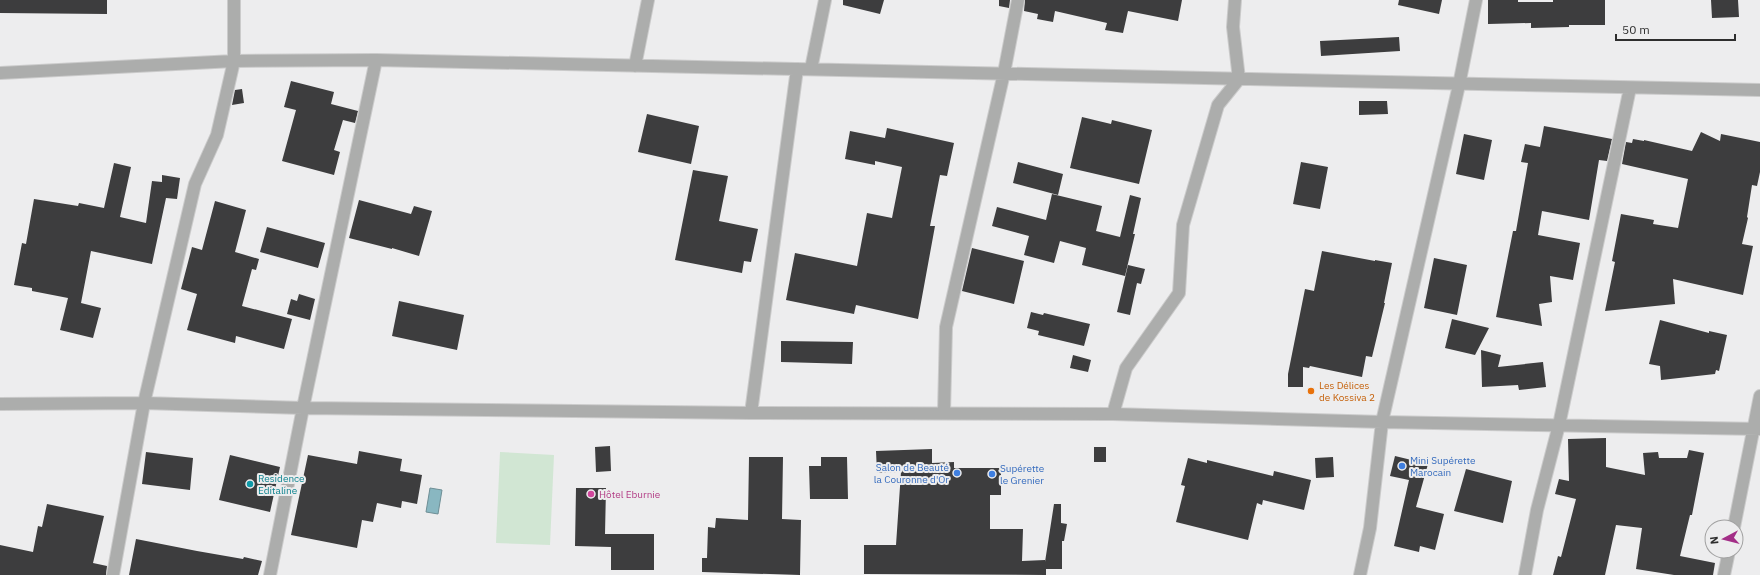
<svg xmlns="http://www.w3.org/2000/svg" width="1760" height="575" viewBox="0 0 1760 575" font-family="'IBM Plex Sans',sans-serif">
<rect width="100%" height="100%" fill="#ededee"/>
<path fill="#d1e6d3" d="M 500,452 L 554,455 L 550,545 L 496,543 Z"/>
<path fill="#89b7c1" stroke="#6e8e95" d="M 430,488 L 442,490 L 438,514 L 426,512 Z"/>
<path fill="#3d3d3e" d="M 0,0 L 107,0 L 107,14 L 0,13 Z
M 843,0 L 884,0 L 880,14 L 843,5 Z
M 999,0 L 1010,0 L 1009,8 L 999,6 Z
M 1025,0 L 1182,0 L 1178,21 L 1128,11 L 1123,33 L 1105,30 L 1107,23 L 1055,11 L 1053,22 L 1037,19 L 1038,14 L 1024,11 Z
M 1399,0 L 1442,0 L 1439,14 L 1398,5 Z
M 1488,0 L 1518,0 L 1518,2 L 1553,2 L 1553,0 L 1605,0 L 1605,25 L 1569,25 L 1569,27 L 1531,28 L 1531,23 L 1488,24 Z
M 1711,0 L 1738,0 L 1739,17 L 1712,18 Z
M 1399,37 L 1400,51 L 1321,56 L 1320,41 Z
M 291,81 L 334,92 L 331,104 L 358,111 L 355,123 L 343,120 L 334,150 L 340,152 L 334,175 L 282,161 L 296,110 L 284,107 Z
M 242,89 L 244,103 L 232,105 L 235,90 Z
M 1359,101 L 1387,101 L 1388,114 L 1359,115 Z
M 647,114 L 699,126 L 691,164 L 638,152 Z
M 1082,117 L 1111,124 L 1112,120 L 1152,130 L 1139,184 L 1070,168 Z
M 1544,126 L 1612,139 L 1607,161 L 1599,160 L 1589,220 L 1542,211 L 1538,235 L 1580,243 L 1573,280 L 1550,276 L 1552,302 L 1539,304 L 1542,326 L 1496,317 L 1513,231 L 1516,231 L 1528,163 L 1521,162 L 1525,144 L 1540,147 Z
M 887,128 L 954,143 L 947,176 L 940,175 L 930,226 L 935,226 L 918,319 L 856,305 L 854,314 L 786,300 L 795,253 L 857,266 L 867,213 L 892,218 L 902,167 L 875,161 L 875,165 L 845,159 L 850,131 L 885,138 Z
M 1701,132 L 1720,141 L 1721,134 L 1760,142 L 1760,172 L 1757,186 L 1752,185 L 1747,217 L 1748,218 L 1742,244 L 1753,246 L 1743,295 L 1673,279 L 1675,304 L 1605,311 L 1615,262 L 1612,261 L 1621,214 L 1654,220 L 1653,224 L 1678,228 L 1688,179 L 1622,164 L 1626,142 L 1632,143 L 1633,139 L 1644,141 L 1644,140 L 1692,151 Z
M 1464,134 L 1492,140 L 1484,180 L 1456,174 Z
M 1018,162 L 1063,174 L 1058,195 L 1013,183 Z
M 1301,162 L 1328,167 L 1320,209 L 1293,204 Z
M 114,163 L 131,167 L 120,217 L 146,223 L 152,181 L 162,182 L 162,175 L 180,178 L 177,199 L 166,198 L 152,264 L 91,251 L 81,303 L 101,308 L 93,338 L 60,330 L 68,298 L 32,291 L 32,288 L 14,285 L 22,243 L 26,244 L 34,199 L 78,206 L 79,203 L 104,208 Z
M 693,170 L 728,176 L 719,221 L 758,229 L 751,262 L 744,261 L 742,273 L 675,260 Z
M 1052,194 L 1102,206 L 1096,231 L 1120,237 L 1130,195 L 1141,198 L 1133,234 L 1135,234 L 1125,276 L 1082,265 L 1086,248 L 1060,241 L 1054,263 L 1024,255 L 1029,236 L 992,226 L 997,207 L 1046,220 Z
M 359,200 L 411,214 L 414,206 L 432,211 L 419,256 L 392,248 L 392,249 L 349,238 Z
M 215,201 L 246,210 L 235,252 L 259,259 L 256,270 L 252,269 L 242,306 L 292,319 L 284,349 L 236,336 L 235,343 L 187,330 L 197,294 L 181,289 L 192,247 L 202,250 Z
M 267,227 L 325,243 L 318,268 L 260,252 Z
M 972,248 L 1024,261 L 1014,304 L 962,291 Z
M 1322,251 L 1375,261 L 1375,260 L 1392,263 L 1384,303 L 1385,303 L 1372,357 L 1366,356 L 1362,377 L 1310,366 L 1309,368 L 1303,367 L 1303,387 L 1288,387 L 1288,374 L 1305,289 L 1314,291 Z
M 1434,258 L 1467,265 L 1457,315 L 1424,308 Z
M 1128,265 L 1145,269 L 1141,284 L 1137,283 L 1130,315 L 1117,312 Z
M 299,294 L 315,299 L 310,320 L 287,314 L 291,299 L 297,301 Z
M 399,301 L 464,315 L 457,350 L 392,336 Z
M 1031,312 L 1043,315 L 1044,313 L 1090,324 L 1084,346 L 1038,335 L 1039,331 L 1027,328 Z
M 1452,319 L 1489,328 L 1475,355 L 1445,348 Z
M 1660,320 L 1709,333 L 1709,331 L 1727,335 L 1719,371 L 1716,370 L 1715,374 L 1661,380 L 1660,366 L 1649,364 Z
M 781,341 L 853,342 L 852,364 L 781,362 Z
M 1481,350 L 1501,355 L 1498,367 L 1543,362 L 1546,387 L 1519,390 L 1518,385 L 1482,387 Z
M 1073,355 L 1091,360 L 1088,372 L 1070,368 Z
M 1606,438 L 1606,467 L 1645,475 L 1643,453 L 1658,452 L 1659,458 L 1687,458 L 1689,450 L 1704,453 L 1692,515 L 1690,515 L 1680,556 L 1715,563 L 1713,575 L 1674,575 L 1636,569 L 1642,528 L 1616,525 L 1605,575 L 1553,575 L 1558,556 L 1561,557 L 1576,499 L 1555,494 L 1559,479 L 1569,481 L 1568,439 Z
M 610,446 L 611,471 L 596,472 L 595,447 Z
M 1094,447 L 1106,447 L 1106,462 L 1094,462 Z
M 932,449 L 932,463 L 954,462 L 954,468 L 1001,468 L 1001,495 L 990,495 L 990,529 L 1023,529 L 1022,561 L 1045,560 L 1045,562 L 1054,504 L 1061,504 L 1061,523 L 1067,524 L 1064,541 L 1062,541 L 1062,569 L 1046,569 L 1046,575 L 864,574 L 864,545 L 896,545 L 901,472 L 877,473 L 876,451 Z
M 359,451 L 402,459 L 400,471 L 422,475 L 417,504 L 402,501 L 401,508 L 377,503 L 373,522 L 362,520 L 357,548 L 291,535 L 308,455 L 357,464 Z
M 146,452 L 193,458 L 190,490 L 142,484 Z
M 230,455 L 280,467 L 270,512 L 219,500 Z
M 1395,456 L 1428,464 L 1416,507 L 1444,514 L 1435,550 L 1420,546 L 1419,552 L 1394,546 L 1409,480 L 1390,476 Z
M 749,457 L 783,457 L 782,519 L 801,520 L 800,575 L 702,572 L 702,558 L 707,558 L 708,527 L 715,528 L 716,518 L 748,520 Z
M 821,457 L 847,457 L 848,499 L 810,499 L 809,466 L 821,466 Z
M 1333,457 L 1334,477 L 1316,478 L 1315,458 Z
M 1188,458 L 1207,463 L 1207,460 L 1273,476 L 1274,471 L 1311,480 L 1304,510 L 1263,500 L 1262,505 L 1257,503 L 1248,540 L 1176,522 L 1185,486 L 1181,485 Z
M 1466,469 L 1512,481 L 1503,523 L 1454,511 Z
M 576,488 L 606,488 L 605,534 L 654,534 L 654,570 L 611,570 L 611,547 L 575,546 Z
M 47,504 L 104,516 L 93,563 L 107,566 L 106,575 L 0,575 L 0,545 L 33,552 L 38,526 L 42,527 Z
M 136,539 L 197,551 L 243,559 L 244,557 L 262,561 L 258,575 L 129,575 Z"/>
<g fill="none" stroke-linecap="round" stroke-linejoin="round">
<defs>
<path id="minor" d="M 635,66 L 648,0
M 811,69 L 825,0
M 0,73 L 234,61 L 376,60 L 1760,90
M 0,404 L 144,403 L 303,408 L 751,413 L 1113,414 L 1382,422 L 1760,429
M 751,413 L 797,69
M 944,413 L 946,327 L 1004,73 L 1018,0
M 1113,414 L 1126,368 L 1179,293 L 1183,225 L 1218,105 L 1239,79 L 1233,27 L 1235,0
M 1734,527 L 1760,396
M 113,575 L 144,403 L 195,184 L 217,135 L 234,61 L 234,0
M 270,575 L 303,408 L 376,60
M 1360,575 L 1370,528 L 1382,422 L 1459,85 L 1476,0
M 1525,575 L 1537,510 L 1559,425 L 1630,88
M 1724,575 L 1729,551"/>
</defs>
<use href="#minor" stroke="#cbcbcb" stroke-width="14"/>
<use href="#minor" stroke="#acadac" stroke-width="12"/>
</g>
<circle fill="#e8710a" stroke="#ededee" stroke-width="1.5" cx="1311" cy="391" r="4"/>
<g fill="#3f7fe0" stroke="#ededee" stroke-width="1.5">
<circle cx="1402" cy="466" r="4"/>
<circle cx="957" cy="473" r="4"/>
<circle cx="992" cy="474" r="4"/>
</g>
<circle fill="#0f9aa8" stroke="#ededee" stroke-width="1.5" cx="250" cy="484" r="4"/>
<circle fill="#d1479c" stroke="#ededee" stroke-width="1.5" cx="591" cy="494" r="4"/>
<g text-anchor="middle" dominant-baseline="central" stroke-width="4" stroke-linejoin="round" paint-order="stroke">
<g font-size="10" fill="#c56008" stroke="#ededee" text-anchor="start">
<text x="1319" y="385">Les Délices<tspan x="1319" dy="12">de Kossiva 2</tspan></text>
</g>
<g font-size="10" fill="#366cbe" stroke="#ededee" text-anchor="start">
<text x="1410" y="460">Mini Supérette<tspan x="1410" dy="12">Marocain</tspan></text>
<text x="949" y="467" text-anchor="end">Salon de Beauté<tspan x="949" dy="12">la Couronne d'Or</tspan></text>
<text x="1000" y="468">Supérette<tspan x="1000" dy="12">le Grenier</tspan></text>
</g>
<g font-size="10" fill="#0d838f" stroke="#ededee" text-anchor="start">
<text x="258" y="478">Residence<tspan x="258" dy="12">Editaline</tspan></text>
</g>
<g font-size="10" fill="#b23c85" stroke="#ededee" text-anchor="start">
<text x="599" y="494">Hôtel Eburnie</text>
</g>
</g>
<g transform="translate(1724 539) rotate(263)"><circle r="19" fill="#ededee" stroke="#a1a1a1"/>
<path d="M0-3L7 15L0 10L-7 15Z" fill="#a32e87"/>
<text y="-6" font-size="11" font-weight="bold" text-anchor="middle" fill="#2e2e2e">N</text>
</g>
<path d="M1616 34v6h119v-6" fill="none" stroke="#2e2e2e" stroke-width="2"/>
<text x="1622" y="34" font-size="12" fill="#2e2e2e" stroke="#ededee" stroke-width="3" paint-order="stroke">50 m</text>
</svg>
